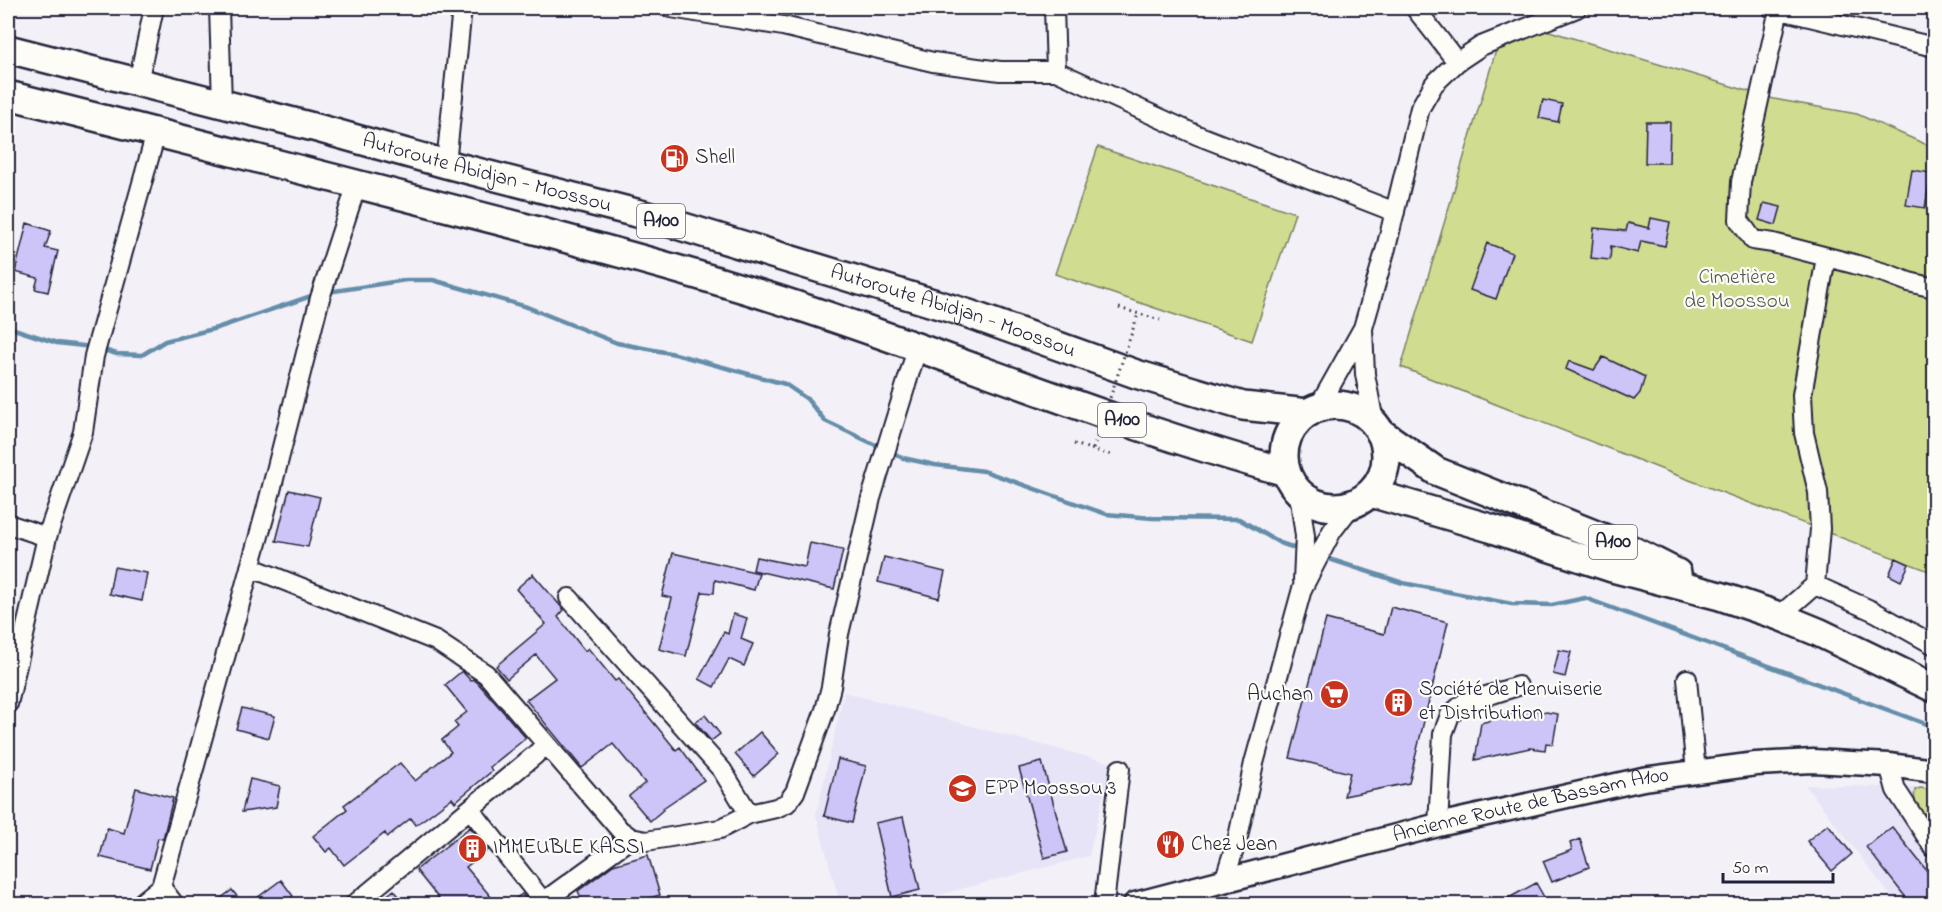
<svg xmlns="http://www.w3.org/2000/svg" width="1942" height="912" viewBox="0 0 1942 912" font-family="'Indie Flower',sans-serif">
<rect width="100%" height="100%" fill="#f3f1f7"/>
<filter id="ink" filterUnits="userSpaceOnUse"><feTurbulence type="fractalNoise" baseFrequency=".0167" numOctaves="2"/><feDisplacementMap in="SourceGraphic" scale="12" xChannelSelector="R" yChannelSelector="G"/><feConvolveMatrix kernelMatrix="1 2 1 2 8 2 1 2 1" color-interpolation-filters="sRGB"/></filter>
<g filter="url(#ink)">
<path fill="#e8e4f7" d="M 844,692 L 1111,763 L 1089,856 L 904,904 L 840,904 L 816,815 Z
M 1805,785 L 1920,788 L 1934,790 L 1934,904 L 1897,904 Z"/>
<path fill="#d0dc8f" stroke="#797f65" stroke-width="1.5" d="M 1546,30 L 1774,99 L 1857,114 L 1934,148 L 1934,573 L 1671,473 L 1401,367 L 1496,50 Z
M 1098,147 L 1295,213 L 1252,341 L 1055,274 Z
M 1920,788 L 1934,790 L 1934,816 L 1921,812 C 1916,804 1913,799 1915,790 Z"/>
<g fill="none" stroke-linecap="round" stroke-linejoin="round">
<path stroke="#658daa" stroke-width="4.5" d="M 328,292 L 406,280 L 433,280 L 527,307 L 617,343 L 675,354 L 785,384 L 807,399 L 825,421 L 882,448
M 8,327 L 57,343 L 92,347
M 100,349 L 117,354 L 142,355 L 165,341 L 217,328 L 317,294
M 889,451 L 903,458 L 935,465 L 984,471 L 1106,514 L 1152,518 L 1239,519 L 1280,543 L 1301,550
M 1323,557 L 1403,583 L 1512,604 L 1552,605 L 1585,598 L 1934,727"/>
</g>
<path fill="#cdc5f7" stroke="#22223b" stroke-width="1.5" d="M 1543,100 L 1562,104 L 1558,122 L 1539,118 Z
M 1646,122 L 1670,122 L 1669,163 L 1645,163 Z
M 1912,170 L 1931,173 L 1925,208 L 1906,205 Z
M 1764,203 L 1781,207 L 1776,225 L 1759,220 Z
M 1651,218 L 1670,222 L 1665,246 L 1641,241 L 1638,253 L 1611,246 L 1610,260 L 1591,258 L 1594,228 L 1626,231 L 1628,223 L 1649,228 Z
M 27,223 L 51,231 L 45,248 L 58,251 L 48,292 L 35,289 L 38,278 L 15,272 Z
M 1487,243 L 1512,253 L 1496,299 L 1470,290 Z
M 1603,357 L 1645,377 L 1640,393 L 1634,400 L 1566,369 L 1569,361 L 1594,370 Z
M 289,490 L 320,497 L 308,547 L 276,541 Z
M 810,543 L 843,550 L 834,589 L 753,570 L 756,557 L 805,567 Z
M 673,553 L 759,573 L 754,590 L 715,580 L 714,593 L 702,592 L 686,656 L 659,649 L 672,598 L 662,596 Z
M 884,557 L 945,572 L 939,598 L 878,582 Z
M 1896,558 L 1909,564 L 1901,581 L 1889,575 Z
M 114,567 L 147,573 L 142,601 L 109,594 Z
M 533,574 L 564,610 L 558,617 L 585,651 L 588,648 L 615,681 L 618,679 L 676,750 L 680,747 L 704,780 L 663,808 L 664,809 L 650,821 L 629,796 L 645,783 L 613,744 L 582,768 L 526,700 L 555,678 L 536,655 L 507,679 L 496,666 L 546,624 L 516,589 Z
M 1391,607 L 1448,622 L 1409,783 L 1344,796 L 1350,773 L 1290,758 L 1326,619 L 1384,634 Z
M 733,614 L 747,618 L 741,639 L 753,644 L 744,666 L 729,659 L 714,687 L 699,679 L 724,632 L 728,634 Z
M 1559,650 L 1571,652 L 1565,677 L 1553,674 Z
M 462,671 L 471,681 L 473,679 L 478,683 L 526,738 L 490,767 L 492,771 L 467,792 L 455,802 L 452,798 L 416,825 L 411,818 L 387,837 L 385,833 L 344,865 L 331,848 L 326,852 L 313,836 L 347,809 L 344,805 L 400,763 L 415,781 L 451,752 L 442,740 L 458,727 L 454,722 L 467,712 L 445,685 Z
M 242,708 L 275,716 L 269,738 L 236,729 Z
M 1534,710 L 1558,714 L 1553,744 L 1546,743 L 1545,750 L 1530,748 L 1475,760 L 1481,723 L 1515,713 Z
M 705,715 L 720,734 L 711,741 L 695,722 Z
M 760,732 L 779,754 L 754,776 L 735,754 Z
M 838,759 L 866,766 L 852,823 L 824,816 Z
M 1042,762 L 1067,852 L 1044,858 L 1019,768 Z
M 250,779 L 280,786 L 276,807 L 242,812 Z
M 136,788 L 173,798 L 163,839 L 158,838 L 150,869 L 100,857 L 107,828 L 124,833 Z
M 903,817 L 920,890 L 892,897 L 875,823 Z
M 1828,824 L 1852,854 L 1832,871 L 1807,841 Z
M 470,827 L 488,850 L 466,867 L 497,904 L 443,904 L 416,870 Z
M 1892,827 L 1935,881 L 1935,904 L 1911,904 L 1866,847 Z
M 1580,839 L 1589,867 L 1552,882 L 1543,861 L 1572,850 L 1570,843 Z
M 648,855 L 660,895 L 627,904 L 584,904 L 578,891 L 613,865 Z
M 281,880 L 293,896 L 282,904 L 249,904 Z
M 1536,883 L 1548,904 L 1498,904 Z
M 232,890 L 243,904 L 213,904 Z
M 394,890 L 405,904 L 376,904 Z
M 522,894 L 531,904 L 508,904 Z"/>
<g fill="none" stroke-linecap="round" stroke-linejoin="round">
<defs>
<path id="minor" d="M 219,8 L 222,103
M 671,8 L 783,26 L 933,62 L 1000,71 L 1056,71 L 1197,135 L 1395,212
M 1054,8 L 1056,71
M 1415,8 L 1457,62
M 1772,8 L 1934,47
M 1779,9 L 1741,182 L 1739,220 L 1753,240 L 1773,243 L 1854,264 L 1888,274 L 1909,282 L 1934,288
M 138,82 L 154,8
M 446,164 L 462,8
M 1363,329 L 1365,374 L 1374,422
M 1318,408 L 1363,328 L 1386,248 L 1420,108 L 1434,84 L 1457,62 L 1481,46 L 1577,8
M 1299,493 L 1305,536 L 1303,581
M 8,524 L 47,537 L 8,704
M 47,537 L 83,432 L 94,356 L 156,133
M 250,567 L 436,641 L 486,674 L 620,830 L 631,838 L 646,841 L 720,829 L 749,814 L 776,808 L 787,803 L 795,792 L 825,710 L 831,687 L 839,634 L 871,498 L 917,349
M 1815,585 L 1820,529 L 1818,492 L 1804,433 L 1802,395 L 1826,257
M 569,598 L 722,770 L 749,814
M 1779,616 L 1815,585 L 1875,612 L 1934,645
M 1687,679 L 1696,772
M 1889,765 L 1896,790 L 1934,848
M 470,809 L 545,904
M 1438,825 L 1443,734 L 1450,715 L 1464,703 L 1518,686
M 1224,881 L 1238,837 L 1254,763 L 1302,589 L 1332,531 L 1352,505
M 161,887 L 174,904
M 543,902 L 631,838
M 140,904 L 161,887 L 265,514 L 320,298 L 357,184
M 355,904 L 535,755 L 546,744
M 1104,904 L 1120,769"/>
<g id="major">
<path id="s1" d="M 1135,904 L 1438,825 L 1643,779 L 1756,764 L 1813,761 L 1889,765 L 1934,771"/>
</g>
<g id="highway">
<path id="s2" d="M 8,49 L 317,128 L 446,164 L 644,215 L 969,314 L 1136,374 L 1243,406 L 1308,413"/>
<path d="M 8,95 C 181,139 354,182 527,228 C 620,253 713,278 804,308 C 965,361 1122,427 1286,472"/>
<circle cx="1335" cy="456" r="51"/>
<path d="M 1380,432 L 1436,471 L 1624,546 L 1677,573"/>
<path d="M 1371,493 L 1490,528 L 1612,568 L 1720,596 L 1779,616 L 1818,632 L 1934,688"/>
</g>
</defs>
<use href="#minor" stroke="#22223b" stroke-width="22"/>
<use href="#major" stroke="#22223b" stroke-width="27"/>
<use href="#highway" stroke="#22223b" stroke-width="32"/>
<path stroke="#22223b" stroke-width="3" stroke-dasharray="1.5 4.5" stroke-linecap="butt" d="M 1119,308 L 1160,320
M 1074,444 L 1114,456"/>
<use href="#minor" stroke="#fdfcf7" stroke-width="18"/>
<use href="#major" stroke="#fdfcf7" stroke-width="22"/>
<use href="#highway" stroke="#fdfcf7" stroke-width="27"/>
<path stroke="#22223b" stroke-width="3" stroke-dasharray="1.5 4.5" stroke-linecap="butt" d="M 1093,449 L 1138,314"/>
</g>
</g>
<defs>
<symbol id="fuel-disc" viewBox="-11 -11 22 22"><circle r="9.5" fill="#c8321e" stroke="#fdfcf7"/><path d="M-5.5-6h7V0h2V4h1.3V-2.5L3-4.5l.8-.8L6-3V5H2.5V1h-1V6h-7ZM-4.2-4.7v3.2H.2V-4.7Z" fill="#fff"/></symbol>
<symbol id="supermarket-disc" viewBox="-11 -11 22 22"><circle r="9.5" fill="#c8321e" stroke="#fdfcf7"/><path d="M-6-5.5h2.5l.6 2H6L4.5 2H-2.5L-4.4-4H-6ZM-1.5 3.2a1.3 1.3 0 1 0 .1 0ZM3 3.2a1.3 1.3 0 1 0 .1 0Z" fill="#fff"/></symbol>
<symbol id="building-disc" viewBox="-11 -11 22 22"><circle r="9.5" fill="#c8321e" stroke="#fdfcf7"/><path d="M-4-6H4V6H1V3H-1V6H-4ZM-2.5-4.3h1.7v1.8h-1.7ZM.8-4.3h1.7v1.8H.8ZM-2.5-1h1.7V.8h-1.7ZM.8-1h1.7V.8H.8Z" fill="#fff"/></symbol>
<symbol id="school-disc" viewBox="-11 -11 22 22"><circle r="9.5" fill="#c8321e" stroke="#fdfcf7"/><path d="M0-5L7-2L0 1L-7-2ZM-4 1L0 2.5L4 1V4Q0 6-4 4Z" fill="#fff"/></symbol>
<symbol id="restaurant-disc" viewBox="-11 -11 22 22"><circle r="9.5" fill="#c8321e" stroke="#fdfcf7"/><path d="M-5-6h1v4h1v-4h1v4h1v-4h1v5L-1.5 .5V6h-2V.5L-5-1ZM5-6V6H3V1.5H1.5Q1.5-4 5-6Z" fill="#fff"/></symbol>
</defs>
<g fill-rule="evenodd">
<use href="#fuel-disc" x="658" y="142" width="33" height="33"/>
<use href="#supermarket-disc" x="1318" y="678" width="33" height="33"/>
<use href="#building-disc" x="1382" y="686" width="33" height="33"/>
<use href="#school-disc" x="946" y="772" width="33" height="33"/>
<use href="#restaurant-disc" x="1154" y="828" width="33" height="33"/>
<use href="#building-disc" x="456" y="832" width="33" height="33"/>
</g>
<g text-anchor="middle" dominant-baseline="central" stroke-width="4.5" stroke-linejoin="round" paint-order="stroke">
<g fill="#fdfcf7" stroke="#646373" stroke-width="1.5">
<rect x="637" y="204" width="48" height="34" rx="4.5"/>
<rect x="1098" y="403" width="48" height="34" rx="4.5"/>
<rect x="1589" y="525" width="48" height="34" rx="4.5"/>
</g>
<g font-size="20" font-weight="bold" fill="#22223b">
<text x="661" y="221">A100</text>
<text x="1122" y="420">A100</text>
<text x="1613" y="542">A100</text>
</g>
<g font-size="21" fill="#22223b" stroke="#fdfcf7" text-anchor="start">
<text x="695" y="158">Shell</text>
<text x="1419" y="690">Société de Menuiserie<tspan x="1419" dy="24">et Distribution</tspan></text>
<text x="1313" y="695" text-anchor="end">Auchan</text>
<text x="984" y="789">EPP Moossou 3</text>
<text x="1191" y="845">Chez Jean</text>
<text x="493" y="848">IMMEUBLE KASSI</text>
</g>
<g font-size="21" fill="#22223b" stroke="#fdfcf7">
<text stroke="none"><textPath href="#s2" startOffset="495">Autoroute Abidjan - Moossou</textPath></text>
<text stroke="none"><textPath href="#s2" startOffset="981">Autoroute Abidjan - Moossou</textPath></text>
<text stroke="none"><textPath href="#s1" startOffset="408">Ancienne Route de Bassam A100</textPath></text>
</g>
<g font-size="21" fill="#565a54" stroke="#fdfcf7">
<text x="1737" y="278">Cimetière<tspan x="1737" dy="24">de Moossou</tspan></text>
</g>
</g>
<rect width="1942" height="912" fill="none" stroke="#fdfcf7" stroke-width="30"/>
<rect x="15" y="15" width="1912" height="882" fill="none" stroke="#22223b" stroke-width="2" filter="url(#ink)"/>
<path d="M1723 873v9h110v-9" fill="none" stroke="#22223b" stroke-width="3"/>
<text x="1732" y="873" font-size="18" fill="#22223b" stroke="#fdfcf7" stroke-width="4.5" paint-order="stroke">50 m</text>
</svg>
